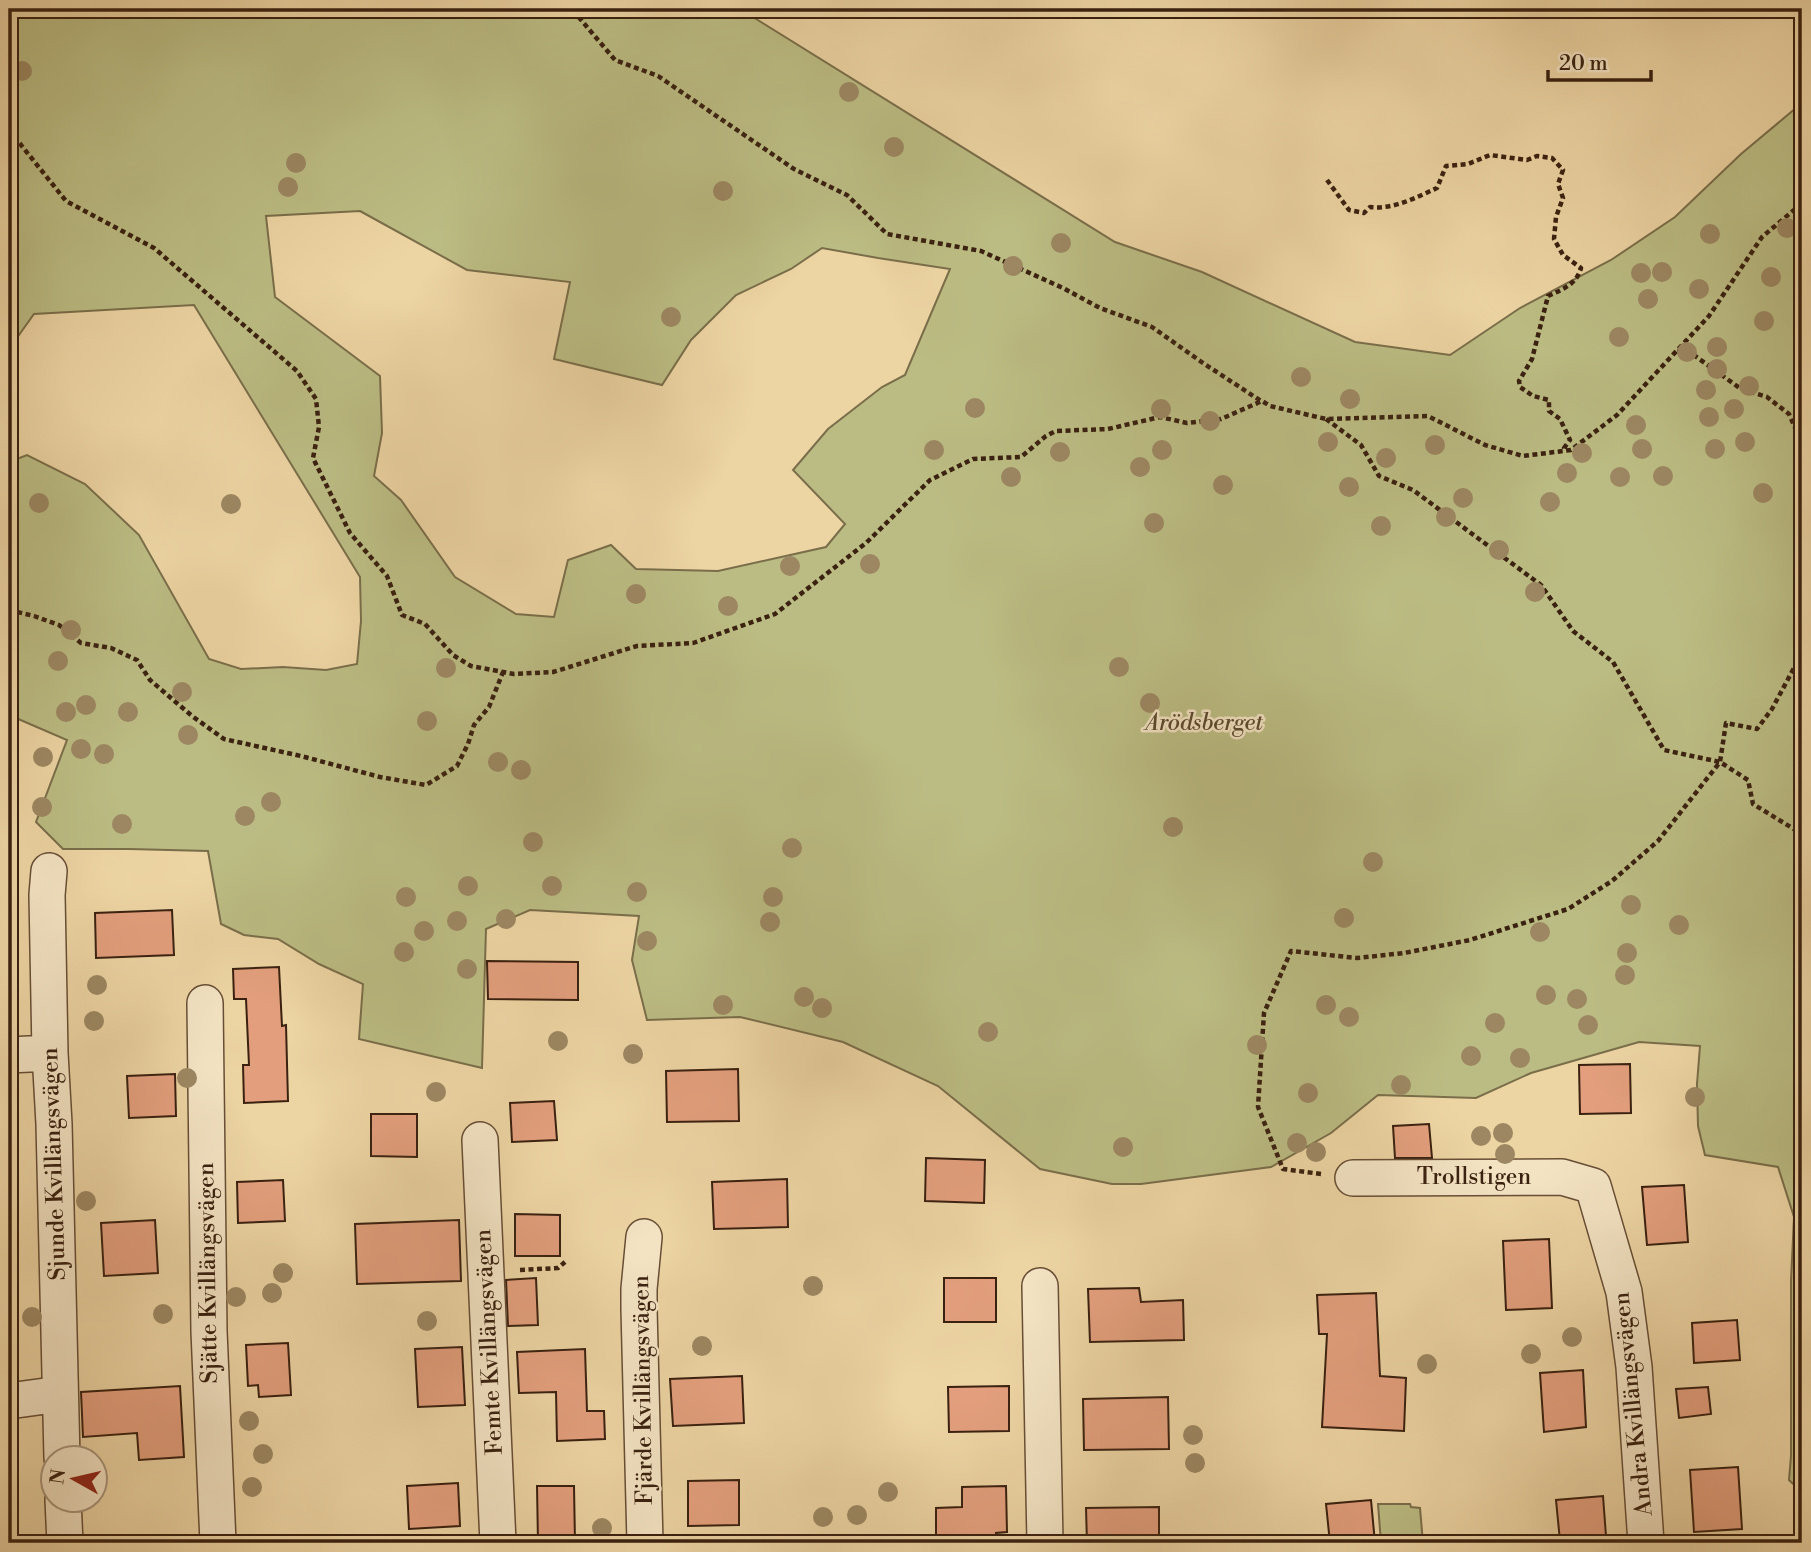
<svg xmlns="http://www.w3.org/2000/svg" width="1811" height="1552" viewBox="0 0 1811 1552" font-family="'Libre Bodoni',serif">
<rect width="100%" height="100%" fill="#edd4a3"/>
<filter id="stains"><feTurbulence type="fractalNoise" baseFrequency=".00286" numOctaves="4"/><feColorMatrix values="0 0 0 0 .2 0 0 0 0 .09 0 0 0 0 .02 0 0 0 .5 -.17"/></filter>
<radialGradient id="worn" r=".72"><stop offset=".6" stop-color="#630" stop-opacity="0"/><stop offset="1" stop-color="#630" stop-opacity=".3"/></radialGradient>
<path fill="#bbbc83" stroke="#7a6e4a" stroke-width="2" fill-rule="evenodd" d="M 9,9 L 740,9 L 1115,242 L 1202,272 L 1355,342 L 1450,355 L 1520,308 L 1611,260 L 1675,217 L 1741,154 L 1802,103 L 1802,1492 L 1789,1480 L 1791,1456 L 1791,1281 L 1794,1217 L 1778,1167 L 1705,1155 L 1698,1126 L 1697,1084 L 1700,1046 L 1639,1042 L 1531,1073 L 1476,1098 L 1378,1095 L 1331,1133 L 1271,1167 L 1141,1184 L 1112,1184 L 1040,1169 L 938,1086 L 843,1042 L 740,1017 L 647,1020 L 632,960 L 639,916 L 530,910 L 486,929 L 482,1068 L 359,1039 L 363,984 L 319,964 L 278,939 L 244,935 L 221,924 L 208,851 L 129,849 L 63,849 L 36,822 L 67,740 L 9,715 L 9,462 L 27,455 L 85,484 L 139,535 L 209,659 L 241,669 L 283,667 L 326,670 L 357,664 L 361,621 L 360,577 L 194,305 L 34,314 L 9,349 ZM 360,211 L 467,270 L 570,282 L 554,359 L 662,385 L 691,340 L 736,295 L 791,269 L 822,248 L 878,258 L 950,269 L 905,375 L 882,387 L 828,429 L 793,470 L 845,524 L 826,547 L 718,571 L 636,569 L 611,545 L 568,560 L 554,617 L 516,614 L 455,577 L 401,500 L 374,476 L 382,433 L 380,376 L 275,297 L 266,216 Z
M 1378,1504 L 1410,1504 L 1411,1507 L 1420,1508 L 1423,1543 L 1381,1543 Z"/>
<path fill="#e39f7d" stroke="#3a2110" stroke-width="2" d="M 172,910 L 174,955 L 96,958 L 95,913 Z
M 487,961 L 578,962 L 578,1000 L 488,999 Z
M 279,967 L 282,1026 L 286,1025 L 288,1101 L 244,1103 L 243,1065 L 249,1065 L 246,999 L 234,999 L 233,969 Z
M 1630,1064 L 1631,1113 L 1580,1114 L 1579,1065 Z
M 738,1069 L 739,1121 L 667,1122 L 666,1071 Z
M 175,1074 L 176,1116 L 129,1118 L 127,1076 Z
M 554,1101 L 557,1140 L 512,1142 L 510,1103 Z
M 371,1114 L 417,1114 L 417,1157 L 371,1156 Z
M 1429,1124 L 1432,1158 L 1395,1158 L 1393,1126 Z
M 926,1158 L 985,1160 L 984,1203 L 925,1201 Z
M 787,1179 L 788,1227 L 714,1229 L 712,1182 Z
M 283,1180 L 285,1221 L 238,1223 L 237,1182 Z
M 1684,1185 L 1688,1242 L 1647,1245 L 1642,1187 Z
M 515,1214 L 560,1215 L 560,1256 L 515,1256 Z
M 155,1220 L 158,1273 L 104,1276 L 101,1223 Z
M 459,1220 L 461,1281 L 357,1284 L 355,1224 Z
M 1549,1239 L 1552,1308 L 1506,1310 L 1503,1241 Z
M 536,1278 L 538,1325 L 508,1326 L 506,1280 Z
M 944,1278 L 996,1278 L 996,1322 L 944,1322 Z
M 1139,1288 L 1141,1302 L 1183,1300 L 1184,1340 L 1090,1342 L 1088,1289 Z
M 1376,1293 L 1380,1376 L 1406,1378 L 1404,1431 L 1322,1427 L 1327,1334 L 1319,1334 L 1317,1295 Z
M 1737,1320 L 1740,1360 L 1694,1363 L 1692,1323 Z
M 288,1343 L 291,1395 L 259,1397 L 258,1385 L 248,1386 L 246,1345 Z
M 462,1347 L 465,1405 L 418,1407 L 415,1349 Z
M 585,1349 L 587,1411 L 604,1411 L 605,1439 L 557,1441 L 556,1392 L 519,1393 L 517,1352 Z
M 1583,1370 L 1586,1427 L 1544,1432 L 1540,1373 Z
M 742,1376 L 744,1423 L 673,1426 L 670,1379 Z
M 180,1386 L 184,1457 L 139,1460 L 137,1433 L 83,1437 L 81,1392 Z
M 1009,1386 L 1009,1431 L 949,1432 L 948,1387 Z
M 1708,1387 L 1711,1414 L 1679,1418 L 1676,1389 Z
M 1168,1397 L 1169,1449 L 1084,1450 L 1083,1399 Z
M 1738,1467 L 1742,1529 L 1694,1532 L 1690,1470 Z
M 739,1480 L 739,1525 L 688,1526 L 688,1481 Z
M 458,1483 L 460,1526 L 409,1529 L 407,1486 Z
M 537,1486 L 574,1486 L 575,1543 L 538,1543 Z
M 1006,1486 L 1007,1532 L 996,1533 L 996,1543 L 936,1543 L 936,1508 L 962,1507 L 962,1487 Z
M 1603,1496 L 1606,1536 L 1560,1541 L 1556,1500 Z
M 1371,1500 L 1375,1543 L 1330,1543 L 1326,1504 Z
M 1159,1507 L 1159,1543 L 1087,1543 L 1086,1508 Z"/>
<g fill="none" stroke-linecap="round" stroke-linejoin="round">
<defs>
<path id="minor" d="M 49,871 L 47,895 L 50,1053 L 54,1124 L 62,1458
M 205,1003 L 209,1331 L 218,1543
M 9,1055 L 50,1053
M 480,1140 L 498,1543
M 1353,1178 L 1562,1177 L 1593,1186 L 1624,1292 L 1634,1367 L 1646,1543
M 644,1237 L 639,1289 L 639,1309 L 645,1543
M 1040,1286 L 1045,1543
M 9,1401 L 60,1394
M 63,1500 L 65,1543"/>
</defs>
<use href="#minor" stroke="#674e35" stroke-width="38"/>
<path stroke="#3a2110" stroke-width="4.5" stroke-dasharray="5 3.5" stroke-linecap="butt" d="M 564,9 L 576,14 L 615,60 L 658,76 L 794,169 L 847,195 L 887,234 L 981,251 L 1063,288 L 1100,308 L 1152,327 L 1203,363 L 1261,401
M 9,130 L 66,201 L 154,248 L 297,371 L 316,399 L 319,427 L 313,458 L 350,533 L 387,576 L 402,615 L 425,624 L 453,655 L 471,666 L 514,674 L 553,672 L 637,646 L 693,643 L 775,614 L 866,543 L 930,480 L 973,459 L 1021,457 L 1046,436 L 1056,431 L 1108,429 L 1160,417 L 1187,423 L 1221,419 L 1262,401 L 1270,406 L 1326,419 L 1428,416 L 1485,445 L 1523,456 L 1571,450 L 1617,415 L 1709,316 L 1762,237 L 1794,210 L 1802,207
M 1327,180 L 1349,210 L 1364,213 L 1370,207 C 1393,210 1417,197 1437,188 L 1446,166 L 1468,164 L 1490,155 L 1527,160 L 1537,156 L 1552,158 L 1563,170 L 1558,184 L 1563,198 L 1556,217 L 1554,239 L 1563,255 L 1581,268 C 1576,285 1563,289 1548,296 L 1532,359 L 1519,381 L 1520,387 L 1533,396 L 1549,400 L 1549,411 L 1560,419 L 1570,440 L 1564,448 L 1565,451
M 1677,351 L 1691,353 L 1741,389 L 1767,397 L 1789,414 L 1802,444
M 1326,419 L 1361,445 L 1379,476 L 1413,490 L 1541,585 L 1573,631 L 1613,662 L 1664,750 L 1720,762 L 1748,780 L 1753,804 L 1802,834
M 9,610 L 34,616 L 59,625 L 81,643 L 111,648 L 137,660 L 150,680 L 192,716 L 224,739 L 301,756 L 380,777 L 426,785 L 457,766 L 468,744 L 474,725 L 489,707 L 503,672
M 1321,1174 L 1283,1169 L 1258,1107 L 1264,1013 L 1291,951 L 1357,958 L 1404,953 L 1470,940 L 1568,909 L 1612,881 L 1658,841 L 1720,762 L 1726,723 L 1757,729 L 1772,709 L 1802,653
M 520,1270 L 558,1268 L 565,1262"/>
<use href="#minor" stroke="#f3e3c3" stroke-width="35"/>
</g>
<g fill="#9c8762">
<circle cx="22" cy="71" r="10"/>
<circle cx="849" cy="92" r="10"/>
<circle cx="894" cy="147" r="10"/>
<circle cx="296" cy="163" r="10"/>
<circle cx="288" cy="187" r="10"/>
<circle cx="723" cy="191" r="10"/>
<circle cx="1787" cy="228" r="10"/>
<circle cx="1710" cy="234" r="10"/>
<circle cx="1061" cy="243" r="10"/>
<circle cx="1013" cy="266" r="10"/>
<circle cx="1662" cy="272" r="10"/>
<circle cx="1641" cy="273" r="10"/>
<circle cx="1771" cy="277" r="10"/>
<circle cx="1699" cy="289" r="10"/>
<circle cx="1648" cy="299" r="10"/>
<circle cx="671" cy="317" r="10"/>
<circle cx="1764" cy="321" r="10"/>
<circle cx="1619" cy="337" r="10"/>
<circle cx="1717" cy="347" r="10"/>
<circle cx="1687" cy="352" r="10"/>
<circle cx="1717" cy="369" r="10"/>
<circle cx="1301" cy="377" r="10"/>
<circle cx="1749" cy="386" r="10"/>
<circle cx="1706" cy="390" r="10"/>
<circle cx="1350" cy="399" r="10"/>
<circle cx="975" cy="408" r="10"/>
<circle cx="1161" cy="409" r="10"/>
<circle cx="1734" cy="409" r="10"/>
<circle cx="1709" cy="417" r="10"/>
<circle cx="1210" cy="421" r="10"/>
<circle cx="1636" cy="425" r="10"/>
<circle cx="1328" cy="442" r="10"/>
<circle cx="1745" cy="442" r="10"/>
<circle cx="1435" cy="445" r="10"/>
<circle cx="1642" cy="449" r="10"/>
<circle cx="1715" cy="449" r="10"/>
<circle cx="934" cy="450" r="10"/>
<circle cx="1162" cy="450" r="10"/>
<circle cx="1060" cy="452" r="10"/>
<circle cx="1582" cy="453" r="10"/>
<circle cx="1386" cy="458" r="10"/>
<circle cx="1140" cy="467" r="10"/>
<circle cx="1567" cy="473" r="10"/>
<circle cx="1663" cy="476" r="10"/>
<circle cx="1011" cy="477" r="10"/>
<circle cx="1620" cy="477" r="10"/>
<circle cx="1223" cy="485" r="10"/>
<circle cx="1349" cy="487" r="10"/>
<circle cx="1763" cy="493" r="10"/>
<circle cx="1463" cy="498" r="10"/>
<circle cx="1550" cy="502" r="10"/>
<circle cx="39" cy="503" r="10"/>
<circle cx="231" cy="504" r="10"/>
<circle cx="1446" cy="517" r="10"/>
<circle cx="1154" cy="523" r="10"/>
<circle cx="1381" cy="526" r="10"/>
<circle cx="1499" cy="550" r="10"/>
<circle cx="870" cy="564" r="10"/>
<circle cx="790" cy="566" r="10"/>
<circle cx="1535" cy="592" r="10"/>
<circle cx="636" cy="594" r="10"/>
<circle cx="728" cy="606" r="10"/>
<circle cx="71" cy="630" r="10"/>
<circle cx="58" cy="661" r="10"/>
<circle cx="1119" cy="667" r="10"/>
<circle cx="446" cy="668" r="10"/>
<circle cx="182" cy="692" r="10"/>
<circle cx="1150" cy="703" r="10"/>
<circle cx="86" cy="705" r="10"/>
<circle cx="66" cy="712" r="10"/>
<circle cx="128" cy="712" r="10"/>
<circle cx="427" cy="721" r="10"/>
<circle cx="188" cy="735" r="10"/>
<circle cx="81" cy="749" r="10"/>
<circle cx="104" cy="754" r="10"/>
<circle cx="43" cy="757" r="10"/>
<circle cx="498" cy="762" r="10"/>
<circle cx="521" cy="770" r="10"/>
<circle cx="271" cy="802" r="10"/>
<circle cx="42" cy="807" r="10"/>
<circle cx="245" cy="816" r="10"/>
<circle cx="122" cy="824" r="10"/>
<circle cx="1173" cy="827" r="10"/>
<circle cx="533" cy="842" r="10"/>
<circle cx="792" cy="848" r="10"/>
<circle cx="1373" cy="862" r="10"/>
<circle cx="468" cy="886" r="10"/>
<circle cx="552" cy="886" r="10"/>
<circle cx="637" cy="892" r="10"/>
<circle cx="406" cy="897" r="10"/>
<circle cx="773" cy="897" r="10"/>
<circle cx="1631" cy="905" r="10"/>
<circle cx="1344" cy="918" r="10"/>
<circle cx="506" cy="919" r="10"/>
<circle cx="457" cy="921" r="10"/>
<circle cx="770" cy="922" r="10"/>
<circle cx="1679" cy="925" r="10"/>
<circle cx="424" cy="931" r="10"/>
<circle cx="1540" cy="932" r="10"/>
<circle cx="647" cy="941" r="10"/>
<circle cx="404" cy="952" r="10"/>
<circle cx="1627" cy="953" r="10"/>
<circle cx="467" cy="969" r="10"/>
<circle cx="1625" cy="975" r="10"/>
<circle cx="97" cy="985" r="10"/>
<circle cx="1546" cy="995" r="10"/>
<circle cx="804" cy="997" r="10"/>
<circle cx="1577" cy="999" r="10"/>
<circle cx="723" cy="1005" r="10"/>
<circle cx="1326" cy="1005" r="10"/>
<circle cx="822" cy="1008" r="10"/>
<circle cx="1349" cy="1017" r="10"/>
<circle cx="94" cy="1021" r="10"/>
<circle cx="1495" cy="1023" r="10"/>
<circle cx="1588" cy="1025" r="10"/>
<circle cx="988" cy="1032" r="10"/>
<circle cx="558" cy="1041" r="10"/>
<circle cx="1257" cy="1045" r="10"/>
<circle cx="633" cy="1054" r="10"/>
<circle cx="1471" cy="1056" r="10"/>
<circle cx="1520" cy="1058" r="10"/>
<circle cx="187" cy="1078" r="10"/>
<circle cx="1401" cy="1085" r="10"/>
<circle cx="436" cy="1092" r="10"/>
<circle cx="1308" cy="1093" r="10"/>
<circle cx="1695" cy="1097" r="10"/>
<circle cx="1503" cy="1133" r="10"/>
<circle cx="1481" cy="1136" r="10"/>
<circle cx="1297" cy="1143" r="10"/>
<circle cx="1123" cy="1147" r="10"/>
<circle cx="1316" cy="1152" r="10"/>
<circle cx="1505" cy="1154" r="10"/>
<circle cx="86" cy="1201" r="10"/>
<circle cx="283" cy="1273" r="10"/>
<circle cx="813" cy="1286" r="10"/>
<circle cx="272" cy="1293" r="10"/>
<circle cx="236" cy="1297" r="10"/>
<circle cx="163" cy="1314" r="10"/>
<circle cx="32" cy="1317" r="10"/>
<circle cx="427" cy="1321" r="10"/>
<circle cx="1572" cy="1337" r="10"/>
<circle cx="702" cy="1346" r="10"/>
<circle cx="1531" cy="1354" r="10"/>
<circle cx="1427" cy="1364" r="10"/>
<circle cx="249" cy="1421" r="10"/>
<circle cx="1193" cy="1435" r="10"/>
<circle cx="263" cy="1454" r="10"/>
<circle cx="1195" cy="1463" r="10"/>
<circle cx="252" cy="1487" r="10"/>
<circle cx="888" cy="1492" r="10"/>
<circle cx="857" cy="1515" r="10"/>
<circle cx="823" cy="1517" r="10"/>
<circle cx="602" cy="1528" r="10"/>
</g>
<g text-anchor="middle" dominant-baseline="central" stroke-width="5" stroke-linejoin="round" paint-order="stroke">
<g font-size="23" font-style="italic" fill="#5a482d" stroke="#f3e3c3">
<text x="1204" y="723">Arödsberget</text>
</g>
<g font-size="23" fill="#3a2110" stroke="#f3e3c3">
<text transform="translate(54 1164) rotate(-92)">Sjunde Kvillängsvägen</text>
<text x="1474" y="1177">Trollstigen</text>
<text transform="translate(208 1273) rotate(-91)">Sjätte Kvillängsvägen</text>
<text transform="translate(489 1342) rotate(-93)">Femte Kvillängsvägen</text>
<text transform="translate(643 1390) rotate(-91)">Fjärde Kvillängsvägen</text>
<text transform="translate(1633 1404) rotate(-96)">Andra Kvillängsvägen</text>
</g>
</g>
<rect width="1811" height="1552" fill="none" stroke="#edd4a3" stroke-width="35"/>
<rect x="10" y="10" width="1790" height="1531" fill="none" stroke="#3a2110" stroke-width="3.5"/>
<rect x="18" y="18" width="1776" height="1517" fill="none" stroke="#3a2110" stroke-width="2"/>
<g transform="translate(74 1479) rotate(278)"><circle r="33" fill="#f3e3c3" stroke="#a9957b" stroke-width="2"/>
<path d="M0-5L12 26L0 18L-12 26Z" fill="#8f2418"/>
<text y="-10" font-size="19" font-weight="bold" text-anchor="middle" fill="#3a2110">N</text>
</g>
<path d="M1548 70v10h103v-10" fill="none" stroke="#3a2110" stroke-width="3.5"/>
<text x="1559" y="70" font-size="21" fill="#3a2110" stroke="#f3e3c3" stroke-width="5" paint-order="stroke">20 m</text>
<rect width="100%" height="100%" filter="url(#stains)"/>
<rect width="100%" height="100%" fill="url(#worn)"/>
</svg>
